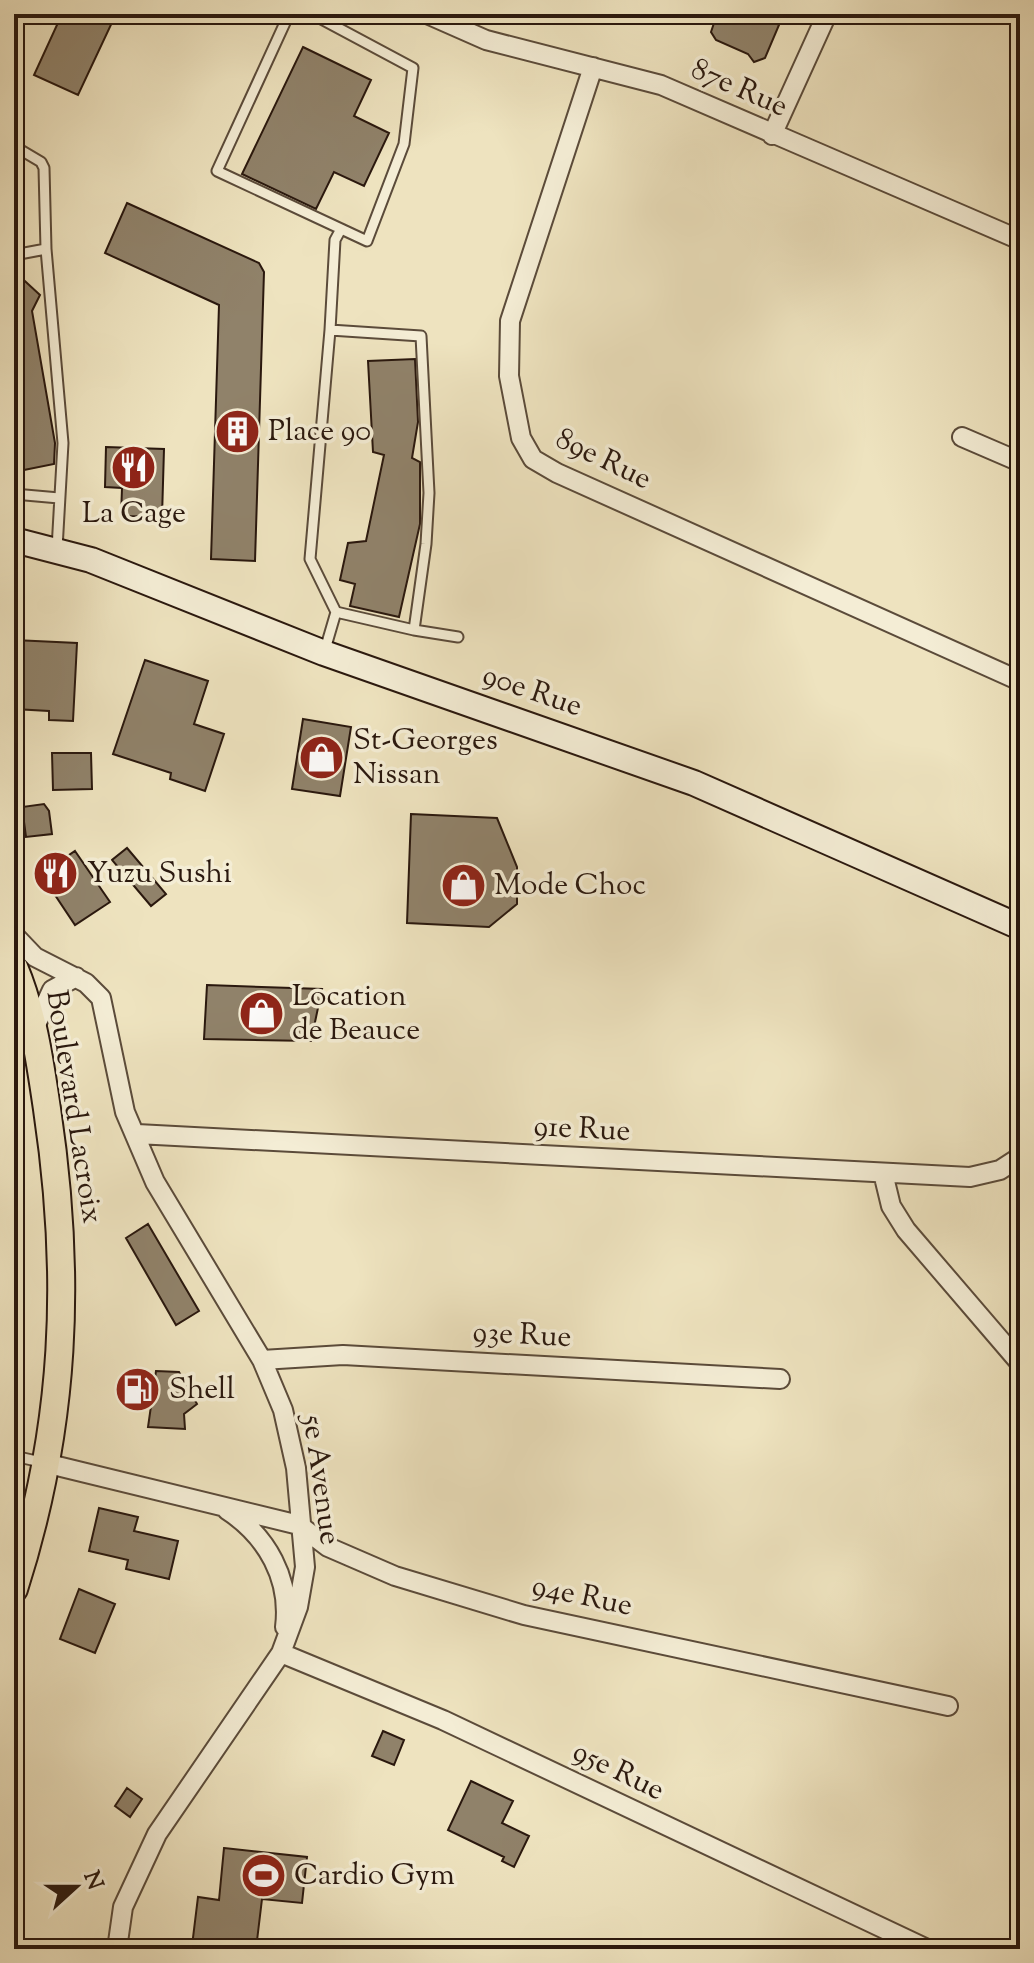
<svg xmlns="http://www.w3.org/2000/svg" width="1034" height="1963" viewBox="0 0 1034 1963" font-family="'Sorts Mill Goudy',serif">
<rect width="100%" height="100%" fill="#eee3bf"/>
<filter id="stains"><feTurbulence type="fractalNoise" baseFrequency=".0025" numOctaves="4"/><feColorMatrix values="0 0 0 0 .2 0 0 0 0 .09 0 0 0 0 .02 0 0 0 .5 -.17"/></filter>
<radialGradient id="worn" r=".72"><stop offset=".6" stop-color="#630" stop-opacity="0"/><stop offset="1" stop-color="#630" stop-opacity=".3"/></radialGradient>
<path fill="#90826a" stroke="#2a180e" stroke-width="2" d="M 62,14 L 116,14 L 78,95 L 34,75 Z
M 727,14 L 778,14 L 775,23 L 779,25 L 765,58 L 754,62 L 748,54 L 716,40 L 711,32 L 715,20 L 723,23 Z
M 303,47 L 371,80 L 354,116 L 389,133 L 364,186 L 334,172 L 316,209 L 242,174 Z
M 127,203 L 259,263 L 264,272 L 255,561 L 211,559 L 219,305 L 105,253 Z
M 14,271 L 40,295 L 32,311 L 55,443 L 54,464 L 14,472 Z
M 415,359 L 418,422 L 412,458 L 420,462 L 420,524 L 399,617 L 350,606 L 355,584 L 340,580 L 348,543 L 366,541 L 384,455 L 373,452 L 368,361 Z
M 106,447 L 164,449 L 162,517 L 121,516 L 122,488 L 105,487 Z
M 14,640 L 77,643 L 73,721 L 49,720 L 49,711 L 14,709 Z
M 145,660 L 208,681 L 194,724 L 224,734 L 205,791 L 170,779 L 171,773 L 113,754 Z
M 303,719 L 351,727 L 340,796 L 292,789 Z
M 52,753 L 91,753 L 92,789 L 53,790 Z
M 44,804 L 49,811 L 52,834 L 26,837 L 22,807 Z
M 411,814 L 497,818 L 517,867 L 517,904 L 489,927 L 407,923 Z
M 127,848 L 166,894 L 151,906 L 112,860 Z
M 75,851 L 110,902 L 75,925 L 41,874 Z
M 207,985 L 322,989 L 311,1041 L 204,1039 Z
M 148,1224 L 199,1311 L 176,1325 L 126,1238 Z
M 156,1371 L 179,1372 L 197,1404 L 184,1414 L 185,1429 L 148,1427 Z
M 99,1508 L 138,1517 L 134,1531 L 178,1541 L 169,1579 L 126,1569 L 128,1560 L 89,1551 Z
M 79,1589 L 115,1604 L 95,1653 L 60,1639 Z
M 383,1731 L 404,1740 L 394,1765 L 372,1756 Z
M 471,1781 L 513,1801 L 502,1823 L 529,1836 L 514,1867 L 502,1861 L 504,1857 L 448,1830 Z
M 127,1788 L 142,1799 L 130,1817 L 115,1806 Z
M 224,1848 L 307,1857 L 302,1903 L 262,1899 L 256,1949 L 192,1946 L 198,1897 L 219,1900 Z"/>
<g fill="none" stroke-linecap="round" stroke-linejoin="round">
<defs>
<path id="lane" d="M 289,14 L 217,171 L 367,241 L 404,144 L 413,68 L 312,14
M 14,146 L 41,162 L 44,168 L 46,249
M 14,255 L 46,249 L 63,443 L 57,549
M 330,330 L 335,240 L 341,229
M 14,494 L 59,498
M 414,630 L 458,637
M 324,653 L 336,612 L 414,630 L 426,544 L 429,493 L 421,336 L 330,330 L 310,559 L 336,612
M 14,1456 L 41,1462"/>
<path id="street" d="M 427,14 L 486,40 L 661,85 L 1020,240
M 593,67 L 510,321 L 509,376 L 521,438 L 533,459 L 557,473 L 1020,681
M 772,135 L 827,14
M 962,437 L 1020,462
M 14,935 L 35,957 L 86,983 L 101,998 L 125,1112 L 155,1182 L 262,1360 L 283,1410 L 296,1468 L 305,1567 L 298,1607 L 281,1653 L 157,1834 L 123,1907 L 117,1949
M 34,1029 L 52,990 L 76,977
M 137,1134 L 970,1177 L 1000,1170 L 1020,1157
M 1020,1135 L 1020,1140
M 883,1173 L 891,1206 L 906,1230 L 1020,1363
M 262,1360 L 343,1355 L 780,1379
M 49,1464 L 299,1525 L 328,1547 L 395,1576 L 524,1615 L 948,1706
M 227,1510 C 267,1536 291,1579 285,1627
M 281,1653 L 443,1720 L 927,1949"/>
<path id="secondary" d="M 14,540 L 91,560 L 324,653 L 694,783 L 1020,927"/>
<path id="primary" d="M 14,967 C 33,1012 40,1061 47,1109 C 72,1276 66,1427 14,1589"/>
</defs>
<use href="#lane" stroke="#5b4b3a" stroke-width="13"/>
<use href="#street" stroke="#5b4b3a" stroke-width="22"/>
<use href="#secondary" stroke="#2a180e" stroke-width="28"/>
<use href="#primary" stroke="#2a180e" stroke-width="30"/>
<use href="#lane" stroke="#f4edd5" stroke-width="9"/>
<use href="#street" stroke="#f4edd5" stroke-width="18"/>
<use href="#secondary" stroke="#f4edd5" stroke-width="24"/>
<use href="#primary" stroke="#eee3bf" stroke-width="26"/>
</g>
<defs>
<symbol id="building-disc" viewBox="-11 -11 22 22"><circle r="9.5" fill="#8f2418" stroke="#f4edd5"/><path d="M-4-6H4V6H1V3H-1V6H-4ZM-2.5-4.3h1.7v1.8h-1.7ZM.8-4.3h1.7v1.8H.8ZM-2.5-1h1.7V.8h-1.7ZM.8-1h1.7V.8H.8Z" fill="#fff"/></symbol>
<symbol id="restaurant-disc" viewBox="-11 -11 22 22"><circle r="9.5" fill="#8f2418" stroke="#f4edd5"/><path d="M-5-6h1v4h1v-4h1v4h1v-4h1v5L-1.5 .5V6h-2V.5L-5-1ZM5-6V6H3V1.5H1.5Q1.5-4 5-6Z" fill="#fff"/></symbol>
<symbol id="shop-disc" viewBox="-11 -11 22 22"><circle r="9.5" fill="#8f2418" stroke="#f4edd5"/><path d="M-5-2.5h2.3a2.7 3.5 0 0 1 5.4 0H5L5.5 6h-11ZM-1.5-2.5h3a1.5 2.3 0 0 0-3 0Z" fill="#fff"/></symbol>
<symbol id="fuel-disc" viewBox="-11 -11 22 22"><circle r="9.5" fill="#8f2418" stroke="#f4edd5"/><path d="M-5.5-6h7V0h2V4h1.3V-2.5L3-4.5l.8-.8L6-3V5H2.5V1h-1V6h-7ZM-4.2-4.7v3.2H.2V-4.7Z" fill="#fff"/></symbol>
<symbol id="stadium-disc" viewBox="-11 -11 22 22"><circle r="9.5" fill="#8f2418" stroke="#f4edd5"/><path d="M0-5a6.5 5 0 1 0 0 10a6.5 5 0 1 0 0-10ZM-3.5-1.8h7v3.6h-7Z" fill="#fff"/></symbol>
</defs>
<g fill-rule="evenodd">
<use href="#building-disc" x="212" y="406" width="51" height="51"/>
<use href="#restaurant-disc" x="108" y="442" width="51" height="51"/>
<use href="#shop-disc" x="296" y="732" width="51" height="51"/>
<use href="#restaurant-disc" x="30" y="848" width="51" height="51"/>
<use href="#shop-disc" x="438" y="860" width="51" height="51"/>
<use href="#shop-disc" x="236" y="988" width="51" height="51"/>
<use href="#fuel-disc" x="112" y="1364" width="51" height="51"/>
<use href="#stadium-disc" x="238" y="1850" width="51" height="51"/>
</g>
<g text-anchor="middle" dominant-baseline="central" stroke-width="7" stroke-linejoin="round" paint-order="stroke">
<g font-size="30" fill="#2a180e" stroke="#f4edd5">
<text transform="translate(739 89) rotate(24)">87e Rue</text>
<text transform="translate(603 460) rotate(26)">89e Rue</text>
<text transform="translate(532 692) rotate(19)">90e Rue</text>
<text transform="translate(73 1107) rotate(81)">Boulevard Lacroix</text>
<text transform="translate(582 1130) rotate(3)">91e Rue</text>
<text transform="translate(522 1336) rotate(3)">93e Rue</text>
<text transform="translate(320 1480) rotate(82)">5e Avenue</text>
<text transform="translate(582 1597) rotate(12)">94e Rue</text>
<text transform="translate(618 1772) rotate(26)">95e Rue</text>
</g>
<g font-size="30" fill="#2a180e" stroke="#f4edd5" text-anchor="start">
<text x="268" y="432">Place 90</text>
<text x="134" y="514" text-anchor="middle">La Cage</text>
<text x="353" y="741">St-Georges<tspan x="353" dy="34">Nissan</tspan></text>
<text x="87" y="874">Yuzu Sushi</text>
<text x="494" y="886">Mode Choc</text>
<text x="292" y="997">Location<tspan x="292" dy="34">de Beauce</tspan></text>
<text x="169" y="1390">Shell</text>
<text x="294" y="1876">Cardio Gym</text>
</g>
</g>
<rect width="1034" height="1963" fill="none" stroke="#eee3bf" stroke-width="48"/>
<rect x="16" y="16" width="1002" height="1931" fill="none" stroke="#2a180e" stroke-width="4"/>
<rect x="24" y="24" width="986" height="1915" fill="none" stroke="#2a180e" stroke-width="2"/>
<g transform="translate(76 1887) rotate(69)" stroke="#f4edd5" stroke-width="6" paint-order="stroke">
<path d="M0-6L14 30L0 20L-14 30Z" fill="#2a180e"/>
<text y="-12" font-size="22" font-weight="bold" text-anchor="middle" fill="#2a180e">N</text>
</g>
<rect width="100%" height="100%" filter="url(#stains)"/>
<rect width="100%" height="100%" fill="url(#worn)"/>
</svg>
